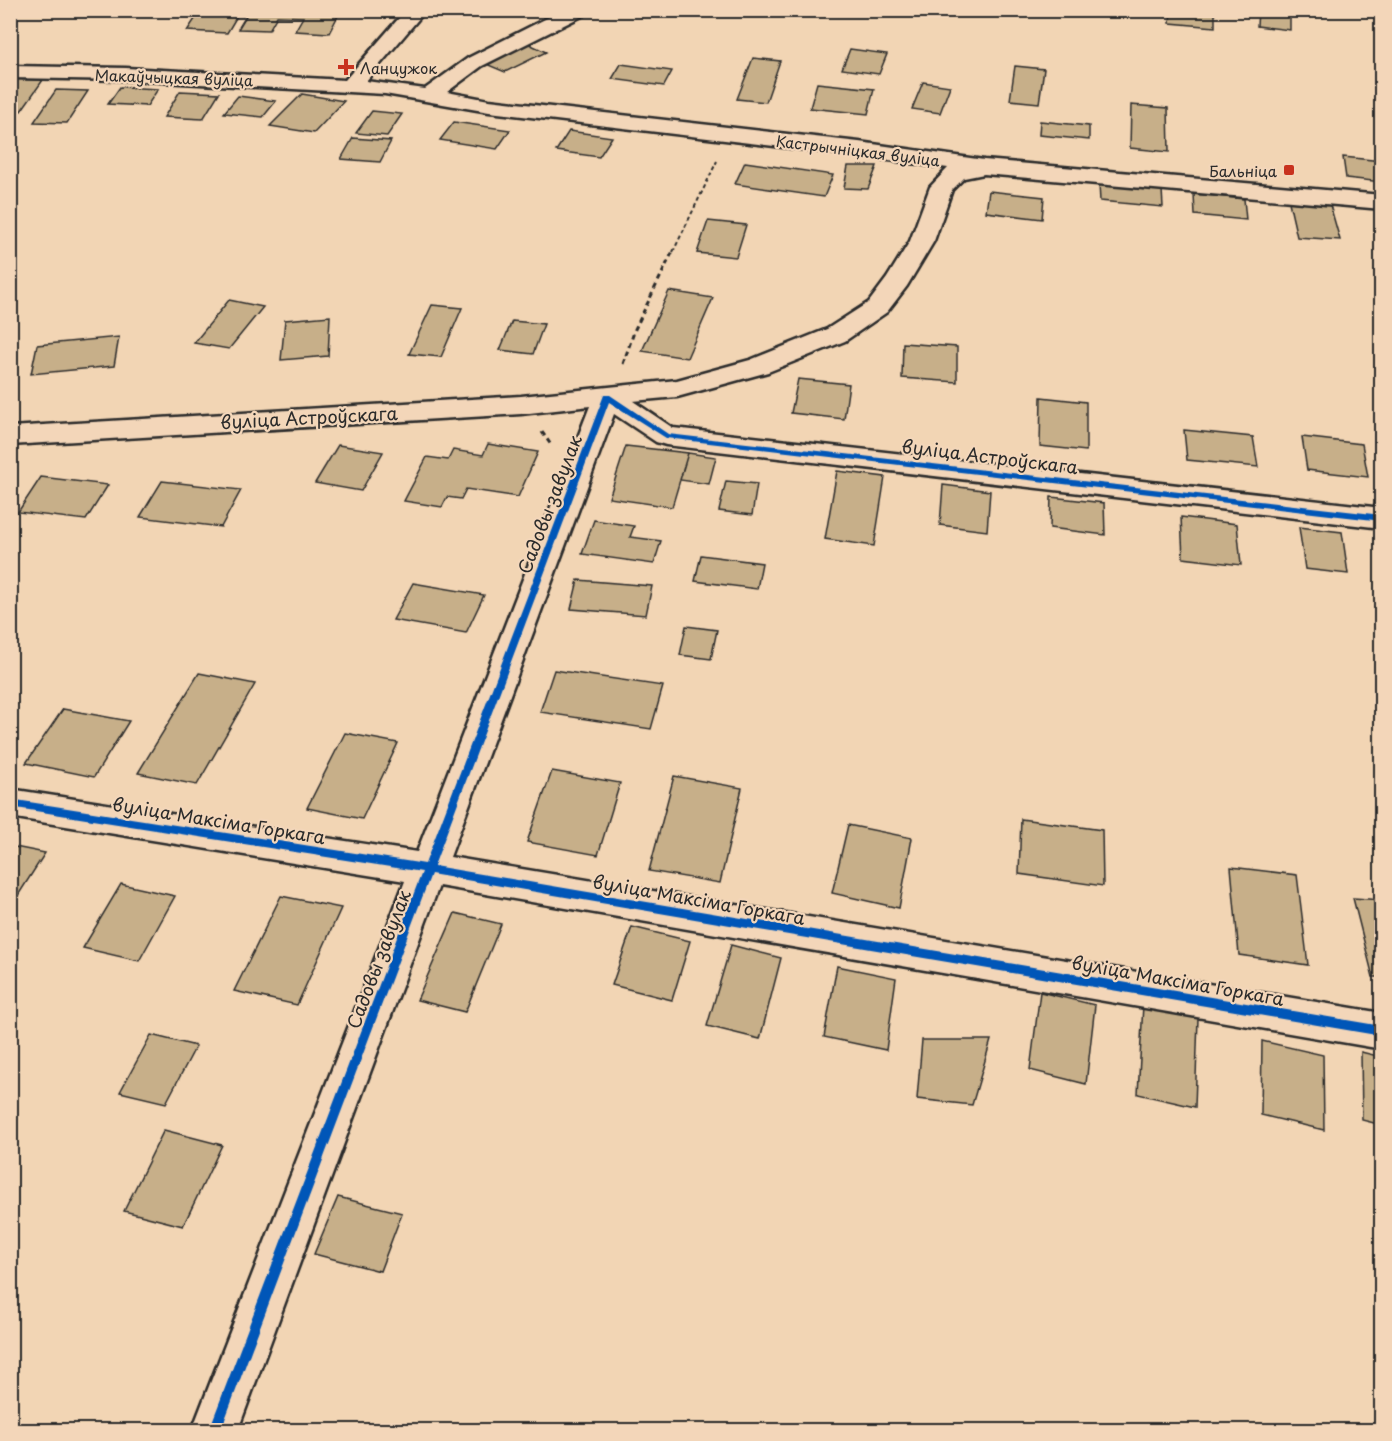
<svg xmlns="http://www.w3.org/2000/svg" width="1392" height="1441" viewBox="0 0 1392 1441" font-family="'Playpen Sans',sans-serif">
<rect width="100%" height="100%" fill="#f2d5b4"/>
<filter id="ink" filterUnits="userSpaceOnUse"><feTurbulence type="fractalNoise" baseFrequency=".0167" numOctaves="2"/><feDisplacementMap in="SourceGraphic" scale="12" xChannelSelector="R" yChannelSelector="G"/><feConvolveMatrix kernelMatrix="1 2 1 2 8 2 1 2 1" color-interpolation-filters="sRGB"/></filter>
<g filter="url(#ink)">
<path fill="#c7af89" stroke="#2b2b2b" stroke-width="1.5" d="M 201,10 L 341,10 L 329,33 L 295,31 L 303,17 L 277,16 L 269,30 L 238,29 L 246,16 L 237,16 L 227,33 L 187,31 Z
M 1171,10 L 1215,10 L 1215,27 L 1170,23 Z
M 1258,10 L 1290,13 L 1290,30 L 1257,26 Z
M 527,43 L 546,52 L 505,72 L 486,64 Z
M 850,49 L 887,54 L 879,74 L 842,69 Z
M 753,58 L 780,61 L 766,102 L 737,99 Z
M 621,64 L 672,71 L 664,86 L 612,79 Z
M 1015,66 L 1044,69 L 1039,103 L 1010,100 Z
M 10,79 L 43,80 L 21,111 L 10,111 Z
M 923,82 L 950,86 L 940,113 L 912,109 Z
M 817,83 L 874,89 L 868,114 L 810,108 Z
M 120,87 L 158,89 L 147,106 L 108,104 Z
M 56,90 L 88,91 L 67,123 L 34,122 Z
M 180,91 L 219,93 L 203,119 L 164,117 Z
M 302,94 L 344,101 L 314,133 L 270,126 Z
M 238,96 L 276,101 L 263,117 L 224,113 Z
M 1131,105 L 1168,108 L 1169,152 L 1130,148 Z
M 372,111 L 402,114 L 387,136 L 356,133 Z
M 1040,121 L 1089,126 L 1089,140 L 1039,135 Z
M 454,122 L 510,130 L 497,149 L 440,140 Z
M 569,131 L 612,137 L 599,157 L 556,151 Z
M 353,138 L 391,141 L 380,162 L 341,159 Z
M 1343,157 L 1382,161 L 1382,182 L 1346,178 Z
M 745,162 L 833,175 L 824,197 L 735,184 Z
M 848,166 L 877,166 L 868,189 L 844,188 Z
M 1099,184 L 1162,190 L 1163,207 L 1100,201 Z
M 989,191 L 1044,197 L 1042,219 L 986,212 Z
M 1194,194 L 1244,199 L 1246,220 L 1195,215 Z
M 1289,202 L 1330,205 L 1340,240 L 1297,237 Z
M 708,221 L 746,225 L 736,257 L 697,253 Z
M 669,291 L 713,298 L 687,358 L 642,351 Z
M 229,300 L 263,307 L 229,349 L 194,343 Z
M 432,305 L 462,308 L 441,357 L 409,354 Z
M 330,316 L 328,356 L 281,360 L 285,320 Z
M 512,321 L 544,324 L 533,354 L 500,350 Z
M 119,337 L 114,366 L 31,374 L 37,345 Z
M 903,343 L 957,347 L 957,382 L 902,378 Z
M 798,379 L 849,384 L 844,419 L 791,413 Z
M 1041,397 L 1086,402 L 1086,451 L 1040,446 Z
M 1184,430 L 1253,437 L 1258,467 L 1187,460 Z
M 1302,437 L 1362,444 L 1368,477 L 1307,470 Z
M 488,444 L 538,452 L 518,497 L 466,489 L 461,499 L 447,497 L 442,507 L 404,501 L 427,457 L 448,460 L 453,450 L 483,455 Z
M 338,445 L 383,452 L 361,491 L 315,483 Z
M 626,446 L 688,453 L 672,507 L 609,498 Z
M 688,453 L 716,457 L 709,484 L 680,480 Z
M 837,471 L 885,477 L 874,546 L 825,539 Z
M 41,477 L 108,485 L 86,520 L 18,512 Z
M 162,481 L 241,490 L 221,527 L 140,517 Z
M 726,481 L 757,484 L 752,515 L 719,511 Z
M 943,485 L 990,491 L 987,531 L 940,525 Z
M 1051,497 L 1104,503 L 1105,535 L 1050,528 Z
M 1181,517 L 1237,524 L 1241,565 L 1183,558 Z
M 594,520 L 634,526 L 630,537 L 661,541 L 654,564 L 582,554 Z
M 1299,527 L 1342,532 L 1348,574 L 1305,569 Z
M 701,555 L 762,563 L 757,589 L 695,581 Z
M 578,580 L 652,586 L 646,615 L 571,609 Z
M 413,583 L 484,595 L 466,633 L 393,620 Z
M 686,626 L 717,630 L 711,659 L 680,655 Z
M 554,670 L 663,686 L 651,729 L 540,712 Z
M 199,673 L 255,684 L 197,785 L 138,773 Z
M 63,709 L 129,721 L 94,777 L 26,763 Z
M 345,733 L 398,743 L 362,819 L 307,808 Z
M 552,771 L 620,783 L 598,855 L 527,842 Z
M 674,776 L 742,788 L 720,883 L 649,871 Z
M 1021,819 L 1102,830 L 1103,886 L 1019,874 Z
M 848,825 L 912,838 L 899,908 L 832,893 Z
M 10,846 L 45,853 L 10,908 Z
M 1231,867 L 1297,875 L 1308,965 L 1239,955 Z
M 121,884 L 175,896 L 139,961 L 83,948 Z
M 281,896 L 341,908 L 297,1005 L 234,991 Z
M 1353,898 L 1382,900 L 1382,977 L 1373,977 Z
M 455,913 L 501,924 L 465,1012 L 417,1000 Z
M 632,927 L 690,941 L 672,1000 L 612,985 Z
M 731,945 L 781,958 L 760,1039 L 707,1026 Z
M 837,966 L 896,978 L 886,1050 L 824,1037 Z
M 1040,992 L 1095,1005 L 1086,1084 L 1030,1070 Z
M 1143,1005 L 1198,1018 L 1195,1107 L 1138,1094 Z
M 151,1035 L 196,1046 L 166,1103 L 120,1092 Z
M 922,1040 L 991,1040 L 972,1105 L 917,1099 Z
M 1262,1041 L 1323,1055 L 1324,1130 L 1261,1115 Z
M 1361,1052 L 1382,1057 L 1382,1125 L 1362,1120 Z
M 164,1130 L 222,1145 L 183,1226 L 124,1211 Z
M 338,1197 L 402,1213 L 380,1271 L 314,1254 Z"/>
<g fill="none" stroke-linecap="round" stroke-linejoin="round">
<defs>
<path id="minor" d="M 406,10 L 426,10 L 366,81 L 425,89 L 468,58 L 563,10 L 588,10 L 586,14 L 482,66 L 447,92 L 489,100 L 859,142 L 984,160 L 1382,195 L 1382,209 L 984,174 L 964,178 L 952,190 L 934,241 L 907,286 L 887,312 L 845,341 L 768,372 L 677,397 L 633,401 L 673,428 L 1382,508 L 1382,528 L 666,445 L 656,442 L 614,414 L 450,857 L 1382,1013 L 1382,1049 L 439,886 L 238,1430 L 192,1430 L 405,881 L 10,817 L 10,789 L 417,852 L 590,406 L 521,414 L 10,445 L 10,427 L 521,396 L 677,380 L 750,360 L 827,329 L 869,302 L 887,278 L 910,241 L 930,187 L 948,168 L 859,156 L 489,112 L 385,94 L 126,80 L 10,78 L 10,66 L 126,68 L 345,80 Z"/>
</defs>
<use href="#minor" stroke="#2b2b2b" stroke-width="5"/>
<path stroke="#2b2b2b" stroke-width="2" stroke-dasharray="4 3" stroke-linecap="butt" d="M 673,252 L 717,161"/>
<path stroke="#2b2b2b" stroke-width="3" stroke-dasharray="5 4" stroke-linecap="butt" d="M 623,364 L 635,329 L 673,251
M 542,432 L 551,445"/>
<use href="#minor" fill="#f3d6b9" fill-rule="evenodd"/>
<defs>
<path id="cycleway" d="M 604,395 L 610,395 L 668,434 L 1382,515 L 1382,521 L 666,438 L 609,402 L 434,866 L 1382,1026 L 1382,1036 L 431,874 L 221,1430 L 209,1430 L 422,872 L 10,807 L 10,799 L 425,864 Z"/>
</defs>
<use href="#cycleway" stroke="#f3d6b9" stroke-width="4"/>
<use href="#cycleway" fill="#0057b8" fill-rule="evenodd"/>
</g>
</g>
<g fill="#c8321e" stroke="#f3d6b9" stroke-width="2">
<path d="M343 58h6v6h6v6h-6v6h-6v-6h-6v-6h6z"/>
<rect x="1283" y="164" width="12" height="12" rx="3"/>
</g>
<g text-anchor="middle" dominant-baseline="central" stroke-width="4.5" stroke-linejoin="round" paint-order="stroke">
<g font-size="15" fill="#2b2b2b" stroke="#f3d6b9" text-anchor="start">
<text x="360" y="67">Ланцужок</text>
<text x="1277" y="170" text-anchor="end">Бальніца</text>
</g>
<g font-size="15" fill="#2b2b2b" stroke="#f3d6b9">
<text transform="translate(174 77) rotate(2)">Макаўчыцкая вуліца</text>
<text transform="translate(858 150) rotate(7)">Кастрычніцкая вуліца</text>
</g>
<g font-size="18" fill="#2b2b2b" stroke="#f3d6b9">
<text transform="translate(309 417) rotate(-3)">вуліца Астроўскага</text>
<text transform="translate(990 456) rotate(7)">вуліца Астроўскага</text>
<text transform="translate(549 504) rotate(-69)">Садовы завулак</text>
<text transform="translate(219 820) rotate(9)">вуліца Максіма Горкага</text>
<text transform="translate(699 899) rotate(10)">вуліца Максіма Горкага</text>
<text transform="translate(378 959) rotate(-69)">Садовы завулак</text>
<text transform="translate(1178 980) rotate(10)">вуліца Максіма Горкага</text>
</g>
</g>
<rect width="1392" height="1441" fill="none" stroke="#f3d6b9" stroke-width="36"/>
<rect x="18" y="18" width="1356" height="1405" fill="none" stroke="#2b2b2b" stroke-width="2" filter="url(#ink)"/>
</svg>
